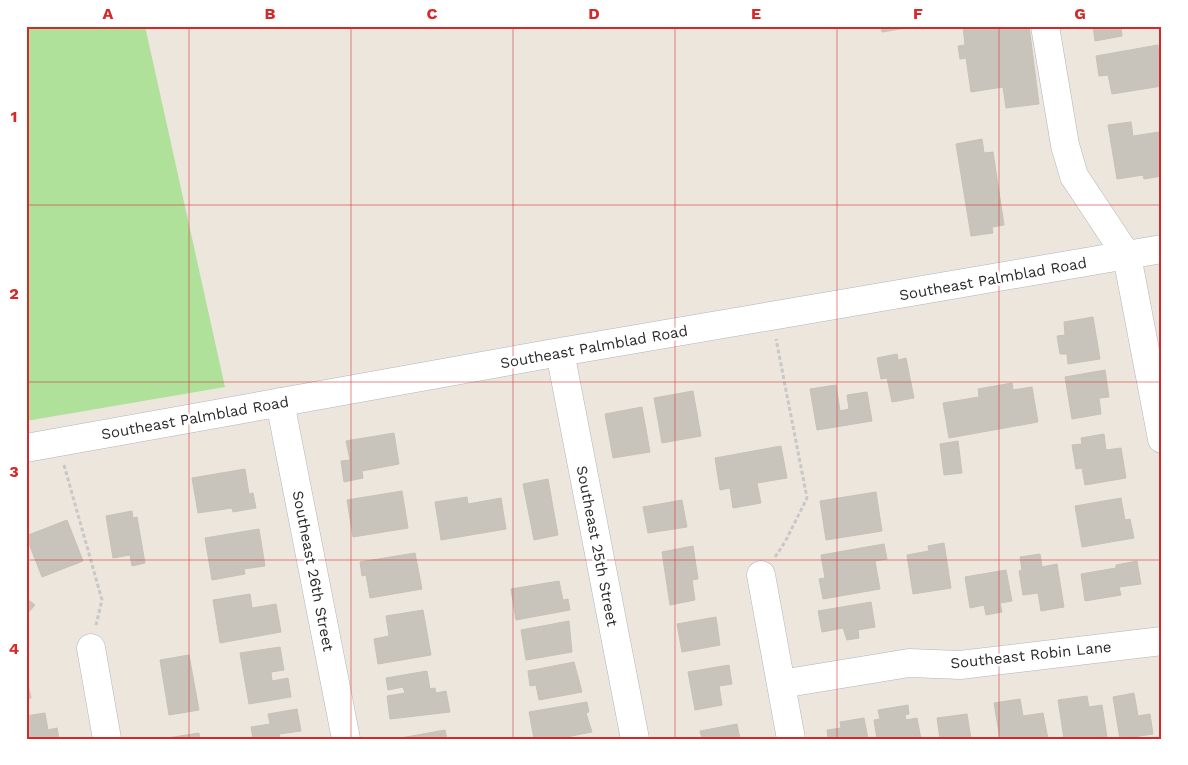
<svg xmlns="http://www.w3.org/2000/svg" width="1188" height="765" viewBox="0 0 1188 765" font-family="'Work Sans',sans-serif">
<rect width="100%" height="100%" fill="#ece6dd"/>
<path fill="#b0e19b" d="M 26,26 L 145,26 L 225,387 L 26,421 Z"/>
<path fill="#c8c4bb" stroke="#c7c2b7" d="M 881,26 L 918,26 L 882,32 Z
M 963,26 L 1029,26 L 1039,104 L 1006,108 L 1003,87 L 971,92 L 966,58 L 960,59 L 958,46 L 965,45 Z
M 1093,26 L 1127,26 L 1121,27 L 1122,36 L 1095,41 Z
M 1158,45 L 1162,86 L 1112,94 L 1108,75 L 1099,76 L 1096,56 Z
M 1131,122 L 1133,136 L 1159,132 L 1160,137 L 1162,137 L 1162,176 L 1144,179 L 1143,175 L 1117,179 L 1108,125 Z
M 982,139 L 984,153 L 993,152 L 1004,225 L 992,227 L 993,233 L 971,236 L 956,144 Z
M 1093,317 L 1100,359 L 1068,364 L 1067,354 L 1060,354 L 1057,336 L 1065,335 L 1064,322 Z
M 897,354 L 898,360 L 906,358 L 914,398 L 892,402 L 887,378 L 881,379 L 877,358 Z
M 1105,370 L 1109,397 L 1099,398 L 1101,414 L 1072,419 L 1065,377 Z
M 1012,383 L 1013,390 L 1032,387 L 1038,422 L 949,438 L 943,403 L 979,397 L 978,389 Z
M 836,385 L 840,411 L 849,409 L 847,395 L 867,392 L 872,421 L 817,430 L 810,389 Z
M 693,391 L 701,436 L 662,443 L 654,398 Z
M 642,407 L 650,452 L 613,458 L 605,414 Z
M 394,433 L 399,464 L 362,471 L 363,478 L 344,482 L 341,461 L 350,460 L 346,441 Z
M 1104,434 L 1106,450 L 1121,448 L 1126,478 L 1085,485 L 1082,468 L 1076,469 L 1072,445 L 1082,444 L 1081,438 Z
M 958,441 L 962,473 L 944,475 L 940,444 Z
M 781,446 L 787,478 L 757,483 L 761,503 L 733,508 L 730,488 L 720,490 L 715,458 Z
M 245,469 L 249,494 L 253,493 L 256,508 L 233,512 L 232,508 L 198,513 L 192,478 Z
M 548,479 L 558,535 L 534,540 L 523,484 Z
M 402,491 L 408,528 L 353,537 L 347,500 Z
M 876,492 L 882,531 L 826,540 L 820,501 Z
M 467,497 L 468,504 L 501,498 L 506,529 L 441,540 L 435,502 Z
M 1121,498 L 1125,520 L 1130,519 L 1134,538 L 1082,547 L 1075,506 Z
M 682,500 L 687,527 L 648,533 L 643,507 Z
M 132,511 L 133,518 L 137,517 L 145,563 L 132,566 L 130,555 L 113,558 L 106,516 Z
M 67,520 L 83,561 L 42,577 L 26,536 Z
M 259,529 L 265,566 L 244,569 L 245,574 L 212,580 L 205,538 Z
M 944,543 L 951,588 L 913,594 L 907,555 L 929,551 L 928,546 Z
M 884,544 L 887,559 L 875,561 L 880,589 L 823,599 L 819,579 L 825,578 L 821,555 Z
M 693,546 L 698,579 L 692,580 L 695,600 L 670,605 L 662,552 Z
M 415,553 L 422,589 L 370,598 L 366,575 L 362,576 L 360,562 Z
M 1040,554 L 1042,567 L 1057,564 L 1064,607 L 1041,611 L 1038,593 L 1023,595 L 1019,571 L 1022,570 L 1020,557 Z
M 1137,561 L 1141,584 L 1119,587 L 1121,595 L 1085,601 L 1081,574 L 1116,568 L 1116,565 Z
M 1006,570 L 1012,601 L 1000,603 L 1002,612 L 986,615 L 984,605 L 970,608 L 965,577 Z
M 559,581 L 563,600 L 568,599 L 570,610 L 516,620 L 511,589 Z
M 250,594 L 252,608 L 276,604 L 281,632 L 220,643 L 213,600 Z
M 26,598 L 35,605 L 26,615 Z
M 871,602 L 875,627 L 858,630 L 859,638 L 847,640 L 843,628 L 822,632 L 818,611 Z
M 423,610 L 431,655 L 378,664 L 374,639 L 389,636 L 386,616 Z
M 716,617 L 720,645 L 682,652 L 677,624 Z
M 569,621 L 572,652 L 526,660 L 521,630 Z
M 280,647 L 284,670 L 271,672 L 272,681 L 288,678 L 291,697 L 249,704 L 240,653 Z
M 189,655 L 199,710 L 169,715 L 160,660 Z
M 574,662 L 582,692 L 539,700 L 536,685 L 530,686 L 528,671 Z
M 729,665 L 732,684 L 719,686 L 722,705 L 695,710 L 688,672 Z
M 427,671 L 430,689 L 435,688 L 436,693 L 446,691 L 450,712 L 390,719 L 387,696 L 405,693 L 403,687 L 388,690 L 386,678 Z
M 26,675 L 31,698 L 26,699 Z
M 1134,693 L 1138,716 L 1150,714 L 1153,734 L 1120,739 L 1113,697 Z
M 1087,696 L 1089,707 L 1102,705 L 1107,737 L 1064,739 L 1058,700 Z
M 1020,699 L 1023,716 L 1043,713 L 1048,739 L 1000,739 L 994,703 Z
M 587,702 L 589,712 L 586,713 L 592,732 L 556,739 L 534,739 L 529,712 Z
M 908,705 L 909,714 L 905,715 L 906,720 L 917,718 L 921,739 L 877,739 L 874,720 L 880,719 L 878,710 Z
M 297,709 L 301,731 L 279,734 L 280,739 L 253,739 L 251,727 L 270,724 L 268,714 Z
M 45,713 L 48,730 L 57,728 L 59,739 L 26,739 L 26,716 Z
M 967,714 L 971,739 L 940,739 L 937,718 Z
M 864,718 L 868,739 L 828,739 L 827,730 L 841,728 L 840,722 Z
M 737,724 L 740,739 L 702,739 L 700,731 Z
M 445,730 L 447,739 L 395,739 Z
M 199,733 L 200,739 L 167,739 L 167,738 Z"/>
<g fill="none" stroke-linecap="round" stroke-linejoin="round">
<defs>
<path id="minor" d="M 1045,26 L 1065,145 L 1074,176 L 1127,256 L 1162,439
M 560,352 L 635,739
M 280,402 L 346,739
M 26,448 L 560,352 L 1162,249
M 761,575 L 791,739
M 91,648 L 107,739
M 781,684 L 909,663 L 960,665 L 1162,641"/>
</defs>
<use href="#minor" stroke="#b1b3be" stroke-width="29"/>
<path stroke="#c8c8c8" stroke-width="3" stroke-dasharray="4 2.5" stroke-linecap="butt" d="M 64,465 L 102,600 L 96,625
M 775,557 L 785,542 L 807,498 L 776,339"/>
<use href="#minor" stroke="#fff" stroke-width="28"/>
</g>
<path fill="none" stroke="#d62828" stroke-width="1" stroke-opacity="0.55" d="M 189,26 L 189,739M 351,26 L 351,739M 513,26 L 513,739M 675,26 L 675,739M 837,26 L 837,739M 999,26 L 999,739M 26,205 L 1162,205M 26,382 L 1162,382M 26,560 L 1162,560"/>
<g text-anchor="middle" dominant-baseline="central" stroke-width="5" stroke-linejoin="round" paint-order="stroke">
<g font-size="15" fill="#2b2b2b" stroke="#fff">
<text transform="translate(993 279) rotate(-10)">Southeast Palmblad Road</text>
<text transform="translate(594 347) rotate(-10)">Southeast Palmblad Road</text>
<text transform="translate(195 418) rotate(-10)">Southeast Palmblad Road</text>
<text transform="translate(597 546) rotate(79)">Southeast 25th Street</text>
<text transform="translate(313 571) rotate(79)">Southeast 26th Street</text>
<text transform="translate(1031 655) rotate(-6)">Southeast Robin Lane</text>
</g>
</g>
<rect width="1188" height="765" fill="none" stroke="#ffffff" stroke-width="55"/>
<rect x="28" y="28" width="1132" height="710" fill="none" stroke="#d62828" stroke-width="2"/>
<g font-size="16" text-anchor="middle" font-weight="bold" fill="#d62828">
<text x="108" y="19">A</text>
<text x="270" y="19">B</text>
<text x="432" y="19">C</text>
<text x="594" y="19">D</text>
<text x="756" y="19">E</text>
<text x="918" y="19">F</text>
<text x="1080" y="19">G</text>
<text x="14" y="122">1</text>
<text x="14" y="299">2</text>
<text x="14" y="477">3</text>
<text x="14" y="654">4</text>
</g>
</svg>
